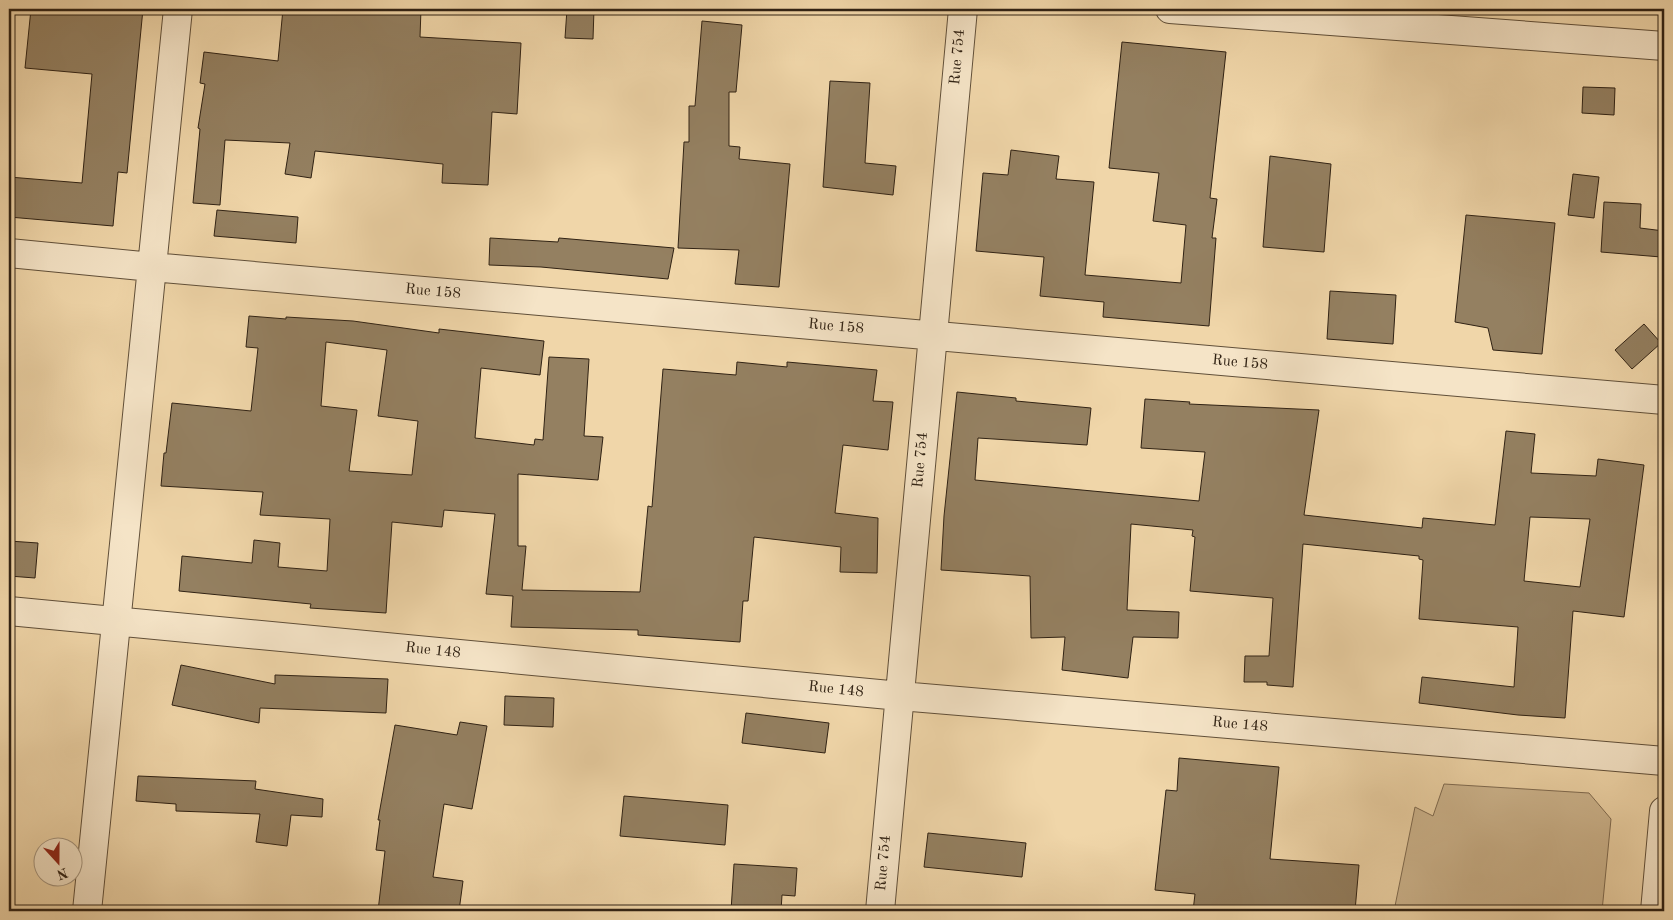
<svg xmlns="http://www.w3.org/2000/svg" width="1673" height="920" viewBox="0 0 1673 920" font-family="'Old Standard TT',serif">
<rect width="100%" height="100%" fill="#f0d6a9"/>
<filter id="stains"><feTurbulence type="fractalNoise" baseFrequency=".004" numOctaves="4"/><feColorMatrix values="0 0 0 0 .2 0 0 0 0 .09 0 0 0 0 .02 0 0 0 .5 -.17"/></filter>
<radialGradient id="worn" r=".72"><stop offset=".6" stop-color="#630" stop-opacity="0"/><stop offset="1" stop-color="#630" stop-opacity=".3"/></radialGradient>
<path fill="#cfb790" stroke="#806c52" d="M 1444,784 L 1589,793 L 1611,819 L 1602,911 L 1394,911 L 1415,807 L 1433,816 Z"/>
<path fill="#948061" stroke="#302214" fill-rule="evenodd" d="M 31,9 L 143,9 L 127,173 L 118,172 L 113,226 L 9,217 L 9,177 L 82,183 L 92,74 L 25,68 Z
M 283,9 L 421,9 L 420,37 L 521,43 L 517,114 L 492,112 L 488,185 L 442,183 L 443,164 L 315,151 L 311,178 L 285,174 L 290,143 L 225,140 L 220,205 L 193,203 L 200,129 L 198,128 L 205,84 L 200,83 L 204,52 L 278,61 Z
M 567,9 L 594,9 L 593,39 L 565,38 Z
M 702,21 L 742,25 L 736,92 L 729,92 L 729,146 L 740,147 L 739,159 L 790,164 L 779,287 L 735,284 L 739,250 L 678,248 L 684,142 L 689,142 L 689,106 L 695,106 Z
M 1122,42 L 1226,52 L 1210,198 L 1217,199 L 1212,238 L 1216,238 L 1209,326 L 1103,317 L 1104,302 L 1040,296 L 1044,257 L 976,251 L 983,173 L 1008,175 L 1011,150 L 1059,156 L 1056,179 L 1094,182 L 1085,275 L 1181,283 L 1186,225 L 1153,221 L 1159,173 L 1109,168 Z
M 830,81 L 870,83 L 865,163 L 896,166 L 893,195 L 823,187 Z
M 1583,87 L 1615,88 L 1614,115 L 1582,113 Z
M 1270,156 L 1331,164 L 1324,252 L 1263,247 Z
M 1573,174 L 1599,177 L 1594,218 L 1568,215 Z
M 1604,202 L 1641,204 L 1640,228 L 1664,231 L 1661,257 L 1601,252 Z
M 217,210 L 298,217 L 296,243 L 214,236 Z
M 1466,215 L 1555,223 L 1542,354 L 1493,350 L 1488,328 L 1455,322 Z
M 490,238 L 558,242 L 559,238 L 674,248 L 668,279 L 541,267 L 489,265 Z
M 1330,291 L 1396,295 L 1393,344 L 1327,339 Z
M 249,316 L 286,319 L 286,317 L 353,321 L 439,333 L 439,329 L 544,341 L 540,375 L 481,368 L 475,438 L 534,445 L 535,439 L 543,440 L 549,357 L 589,359 L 584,436 L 603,437 L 598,480 L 518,474 L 518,546 L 526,546 L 522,590 L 640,592 L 648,506 L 652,507 L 663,369 L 736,375 L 737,362 L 787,367 L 787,362 L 877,370 L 873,401 L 893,402 L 888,450 L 843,445 L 835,513 L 878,518 L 877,573 L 840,572 L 841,547 L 754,537 L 748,601 L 743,601 L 740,642 L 638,635 L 638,630 L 511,627 L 513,596 L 486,594 L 495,514 L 444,510 L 442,527 L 392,522 L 386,613 L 310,608 L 311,604 L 179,591 L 182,556 L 252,563 L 254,540 L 280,543 L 278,567 L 327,571 L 330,519 L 260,515 L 263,492 L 161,486 L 164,453 L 166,453 L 172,403 L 251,411 L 258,348 L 246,347 ZM 326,342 L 387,350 L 378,416 L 418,421 L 412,475 L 349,471 L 357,410 L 321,406 Z
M 1644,324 L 1661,343 L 1632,369 L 1615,350 Z
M 957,392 L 1016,398 L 1016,401 L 1091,408 L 1087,445 L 978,438 L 975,480 L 1199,501 L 1205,452 L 1141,448 L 1145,399 L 1190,402 L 1189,404 L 1319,410 L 1304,515 L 1422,528 L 1423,518 L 1495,525 L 1506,431 L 1535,434 L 1531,473 L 1596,476 L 1598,459 L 1644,465 L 1624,617 L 1573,611 L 1565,718 L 1518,715 L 1419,703 L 1422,677 L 1514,687 L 1518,627 L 1419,619 L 1423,560 L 1419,559 L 1419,556 L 1303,544 L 1293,687 L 1267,685 L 1267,682 L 1244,682 L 1245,656 L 1269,656 L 1273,598 L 1190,591 L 1195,537 L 1192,536 L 1193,530 L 1131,524 L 1127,610 L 1179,612 L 1178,638 L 1133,637 L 1128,678 L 1062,670 L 1065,637 L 1031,638 L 1030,576 L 941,570 L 944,516 ZM 1530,517 L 1590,519 L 1580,587 L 1524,581 Z
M 9,541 L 38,543 L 35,578 L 9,576 Z
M 181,665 L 275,684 L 275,675 L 388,679 L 386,713 L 260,708 L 259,723 L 172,705 Z
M 505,696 L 554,698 L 553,727 L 504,725 Z
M 746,713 L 829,723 L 825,753 L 742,743 Z
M 460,722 L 487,726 L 472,809 L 444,804 L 433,877 L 463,881 L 459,911 L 378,911 L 385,851 L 376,850 L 380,820 L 378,820 L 395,725 L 457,735 Z
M 1179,758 L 1279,767 L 1270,859 L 1359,865 L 1355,911 L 1193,911 L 1195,894 L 1155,890 L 1166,790 L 1177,791 Z
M 138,776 L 256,781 L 255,789 L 323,799 L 322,817 L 291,815 L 287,846 L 256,842 L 260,814 L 176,811 L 176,804 L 136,801 Z
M 624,796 L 728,805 L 725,845 L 620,836 Z
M 928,833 L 1026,843 L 1022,877 L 924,867 Z
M 734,864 L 797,868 L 795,896 L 782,895 L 781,911 L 731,911 Z"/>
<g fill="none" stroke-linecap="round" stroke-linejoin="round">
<defs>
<path id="street" d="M 1170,9 L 1664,46
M 9,253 L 152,267 L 1664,400
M 9,611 L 900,696 L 1664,761
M 87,911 L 178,9
M 880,911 L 963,9
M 1655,911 L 1664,811"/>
</defs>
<use href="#street" stroke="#604f39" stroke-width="30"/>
<use href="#street" stroke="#f5e4c7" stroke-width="28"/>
</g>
<g text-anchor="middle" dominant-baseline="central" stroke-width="4" stroke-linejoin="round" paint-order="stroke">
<g font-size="15" fill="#302214" stroke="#f5e4c7">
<text transform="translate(958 57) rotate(-85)">Rue 754</text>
<text transform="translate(433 292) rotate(5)">Rue 158</text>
<text transform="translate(836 327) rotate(5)">Rue 158</text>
<text transform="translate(1240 363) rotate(5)">Rue 158</text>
<text transform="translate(921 460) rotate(-85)">Rue 754</text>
<text transform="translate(433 651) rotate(6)">Rue 148</text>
<text transform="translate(836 690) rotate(6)">Rue 148</text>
<text transform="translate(1240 725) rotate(5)">Rue 148</text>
<text transform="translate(884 863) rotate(-85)">Rue 754</text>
</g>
</g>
<rect width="1673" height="920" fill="none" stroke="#f0d6a9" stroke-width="30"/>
<rect x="10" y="10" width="1653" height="900" fill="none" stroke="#302214" stroke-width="2.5"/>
<rect x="15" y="15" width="1643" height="890" fill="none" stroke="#302214"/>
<g transform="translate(58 862) rotate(159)"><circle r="24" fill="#f5e4c7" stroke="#a6967f"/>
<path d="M0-4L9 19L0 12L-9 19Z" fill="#8f2418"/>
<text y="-8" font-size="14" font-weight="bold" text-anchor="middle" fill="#302214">N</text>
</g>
<rect width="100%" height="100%" filter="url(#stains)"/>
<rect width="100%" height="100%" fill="url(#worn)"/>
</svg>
